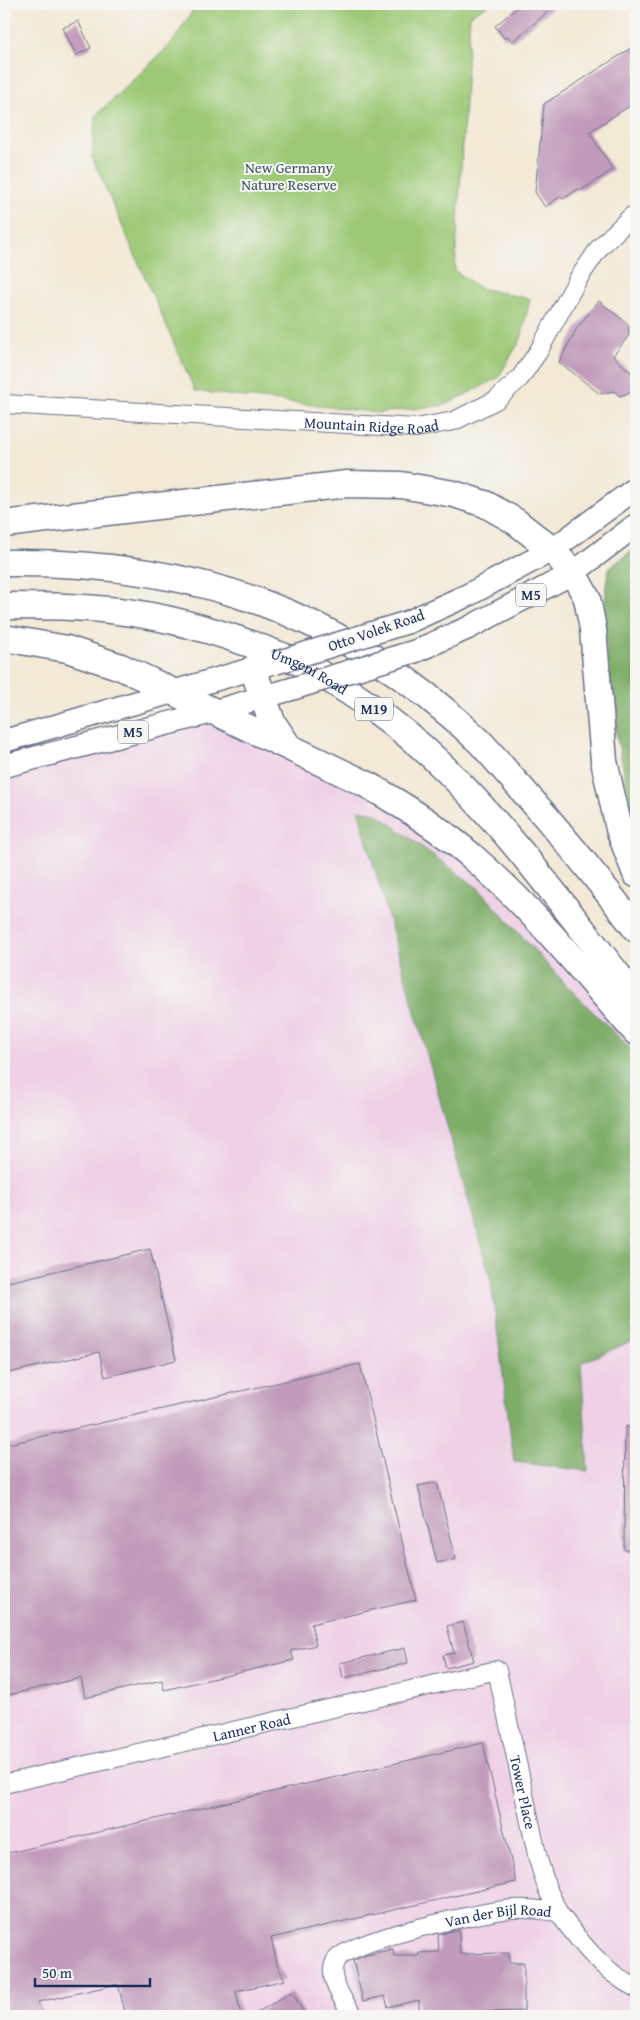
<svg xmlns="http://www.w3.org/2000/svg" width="640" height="2020" viewBox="0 0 640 2020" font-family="'Gentium Book Plus',serif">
<rect width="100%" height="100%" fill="#f6f6f2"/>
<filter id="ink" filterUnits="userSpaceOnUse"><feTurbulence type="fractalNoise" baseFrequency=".02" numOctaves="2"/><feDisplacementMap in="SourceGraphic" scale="10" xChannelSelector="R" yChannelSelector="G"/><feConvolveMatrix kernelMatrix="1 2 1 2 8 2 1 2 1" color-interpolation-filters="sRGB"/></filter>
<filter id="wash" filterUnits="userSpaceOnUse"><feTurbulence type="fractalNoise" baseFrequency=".0096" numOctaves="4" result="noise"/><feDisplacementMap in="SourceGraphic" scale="20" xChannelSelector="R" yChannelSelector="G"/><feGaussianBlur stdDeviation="1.12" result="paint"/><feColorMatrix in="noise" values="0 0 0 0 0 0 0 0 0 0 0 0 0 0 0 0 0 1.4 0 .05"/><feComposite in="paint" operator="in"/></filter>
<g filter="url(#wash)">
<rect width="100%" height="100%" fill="#f3e9d6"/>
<path fill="#efd0e6" d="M 212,713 L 449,840 L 636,1037 L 636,2016 L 4,2016 L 4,768 Z"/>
<path fill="#9dc976" stroke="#5c7c6a" d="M 197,4 L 490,4 L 470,15 L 455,271 L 480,288 L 530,299 L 521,339 L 498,378 L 445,405 L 379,413 L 195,391 L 92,157 L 95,116 L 172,43 Z"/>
<path fill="#7ead67" stroke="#4c6e62" d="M 636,547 L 636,833 L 611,708 L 605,630 L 606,583 L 609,568 Z
M 358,810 L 376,813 L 478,888 L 567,986 L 636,1054 L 636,1339 L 581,1363 L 588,1471 L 514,1462 L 491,1281 Z"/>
<g id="blocks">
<path fill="#c19bbb" d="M 521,4 L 557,4 L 512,42 L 508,36 L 505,39 L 495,26 Z
M 78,21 L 91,48 L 76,55 L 63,28 Z
M 636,45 L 636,102 L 589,132 L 613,170 L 580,191 L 578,189 L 563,199 L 561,196 L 545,207 L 535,192 L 544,104 Z
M 599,301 L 628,324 L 629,335 L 613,356 L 636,377 L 636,384 L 631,392 L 620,396 L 614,391 L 600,394 L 559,362 L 577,328 Z
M 150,1249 L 176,1360 L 105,1377 L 99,1352 L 4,1374 L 4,1283 Z
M 360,1364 L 416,1600 L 311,1624 L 316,1645 L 291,1651 L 294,1660 L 164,1690 L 162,1680 L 85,1698 L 81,1678 L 4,1696 L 4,1445 Z
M 625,1427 L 636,1427 L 636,1550 L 624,1550 Z
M 437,1482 L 456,1559 L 437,1563 L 418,1486 Z
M 463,1622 L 474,1661 L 446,1668 L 443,1655 L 454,1653 L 447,1626 Z
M 405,1648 L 408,1663 L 343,1678 L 340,1663 Z
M 483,1743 L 516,1882 L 271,1938 L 278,1967 L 285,1980 L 236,1991 L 241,2016 L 126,2016 L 118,1984 L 38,2002 L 44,2016 L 4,2016 L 4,1854 Z
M 451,1931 L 459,1931 L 460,1954 L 509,1953 L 509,1963 L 524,1963 L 524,2011 L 419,2013 L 419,2000 L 388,2007 L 385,1996 L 363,2001 L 353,1961 L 367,1955 L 393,1949 L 394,1956 L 419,1956 L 419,1953 L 439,1952 L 438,1935 Z
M 292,1992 L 306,2016 L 251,2016 Z"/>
</g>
</g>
<g filter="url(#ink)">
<use href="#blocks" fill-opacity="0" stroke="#677088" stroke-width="1"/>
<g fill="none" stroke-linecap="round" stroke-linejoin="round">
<defs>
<g id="minor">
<path id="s1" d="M 4,404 L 416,428 L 454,421 L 496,400 L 520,378 L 538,352 L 578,279 L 600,247 L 632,216 L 636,214"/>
<path id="s2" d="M 4,1784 L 497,1670 L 538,1859 L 547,1888 L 558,1912"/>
<path id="s3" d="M 353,2016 C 345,2001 325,1978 336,1960 C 347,1941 485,1911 512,1909 C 527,1908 542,1910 558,1912 C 580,1942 602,1971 636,1988"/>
</g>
<path id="major" d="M 408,622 L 468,595 L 552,550 L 636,488
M 416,651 L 468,628 L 573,573 L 636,525
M 4,741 L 269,664
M 4,766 L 212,712 L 288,690"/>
<g id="highway">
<path d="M 4,524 L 347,484 L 401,485 L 454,494 L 485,504 L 515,521 L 552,550 L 573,573 L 587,598 L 593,629 L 604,761 L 619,829 L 636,874"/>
<path d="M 4,563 C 190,560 341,610 478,740 C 492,754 505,771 519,786 C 560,832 599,880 636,929"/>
<path id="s4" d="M 4,606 C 42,606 80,606 118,611 C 172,617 226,634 277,654 C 284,657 292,659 299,662 C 346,687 398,724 436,760 C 511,831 572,918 636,998"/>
<path d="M 4,638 L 67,649 L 121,667 L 364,783 C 403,805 441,829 475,859 C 534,910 584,973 636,1032"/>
<path d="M 253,669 L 272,722 L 288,746"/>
</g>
</defs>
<use href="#minor" stroke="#677088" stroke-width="20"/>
<use href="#major" stroke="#677088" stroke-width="25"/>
<use href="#highway" stroke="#677088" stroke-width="29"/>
<use href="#minor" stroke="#fff" stroke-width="18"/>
<use href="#major" stroke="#fff" stroke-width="22"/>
<use href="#highway" stroke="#fff" stroke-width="26"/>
<defs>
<path id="major-bridge" d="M 275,663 L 408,622
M 288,690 L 416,651"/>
</defs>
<use href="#major-bridge" stroke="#677088" stroke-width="25" stroke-linecap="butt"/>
<use href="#major-bridge" stroke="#fff" stroke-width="22"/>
</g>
</g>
<g text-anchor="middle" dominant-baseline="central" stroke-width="4" stroke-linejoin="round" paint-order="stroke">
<g fill="#f6f6f2" stroke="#5d6b8a" stroke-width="1">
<rect x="516" y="583.5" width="30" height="23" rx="4"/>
<rect x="355" y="697.5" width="38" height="23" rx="4"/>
<rect x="118" y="720.5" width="30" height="23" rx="4"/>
</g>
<g font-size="14" font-weight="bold" fill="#1b2f5e">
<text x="531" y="595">M5</text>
<text x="374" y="709">M19</text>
<text x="133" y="732">M5</text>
</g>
<g font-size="15" fill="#3c5664" stroke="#f6f6f2">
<text x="289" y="167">New Germany<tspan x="289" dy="17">Nature Reserve</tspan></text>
</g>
<g font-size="15" fill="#1b2f5e" stroke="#f6f6f2">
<text stroke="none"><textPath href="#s1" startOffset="368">Mountain Ridge Road</textPath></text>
<text transform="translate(376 630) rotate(-19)">Otto Volek Road</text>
<text stroke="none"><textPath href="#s4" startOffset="316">Umgeni Road</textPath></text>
<text stroke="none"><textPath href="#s2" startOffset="254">Lanner Road</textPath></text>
<text stroke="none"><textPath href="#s2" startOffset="631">Tower Place</textPath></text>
<text stroke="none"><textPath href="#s3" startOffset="232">Van der Bijl Road</textPath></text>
</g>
</g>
<rect width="640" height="2020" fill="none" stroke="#f6f6f2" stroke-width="20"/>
<path d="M35 1978v8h115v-8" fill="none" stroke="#1b2f5e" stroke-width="2.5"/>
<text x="42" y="1978" font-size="15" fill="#1b2f5e" stroke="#f6f6f2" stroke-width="4" paint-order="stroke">50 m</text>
</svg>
